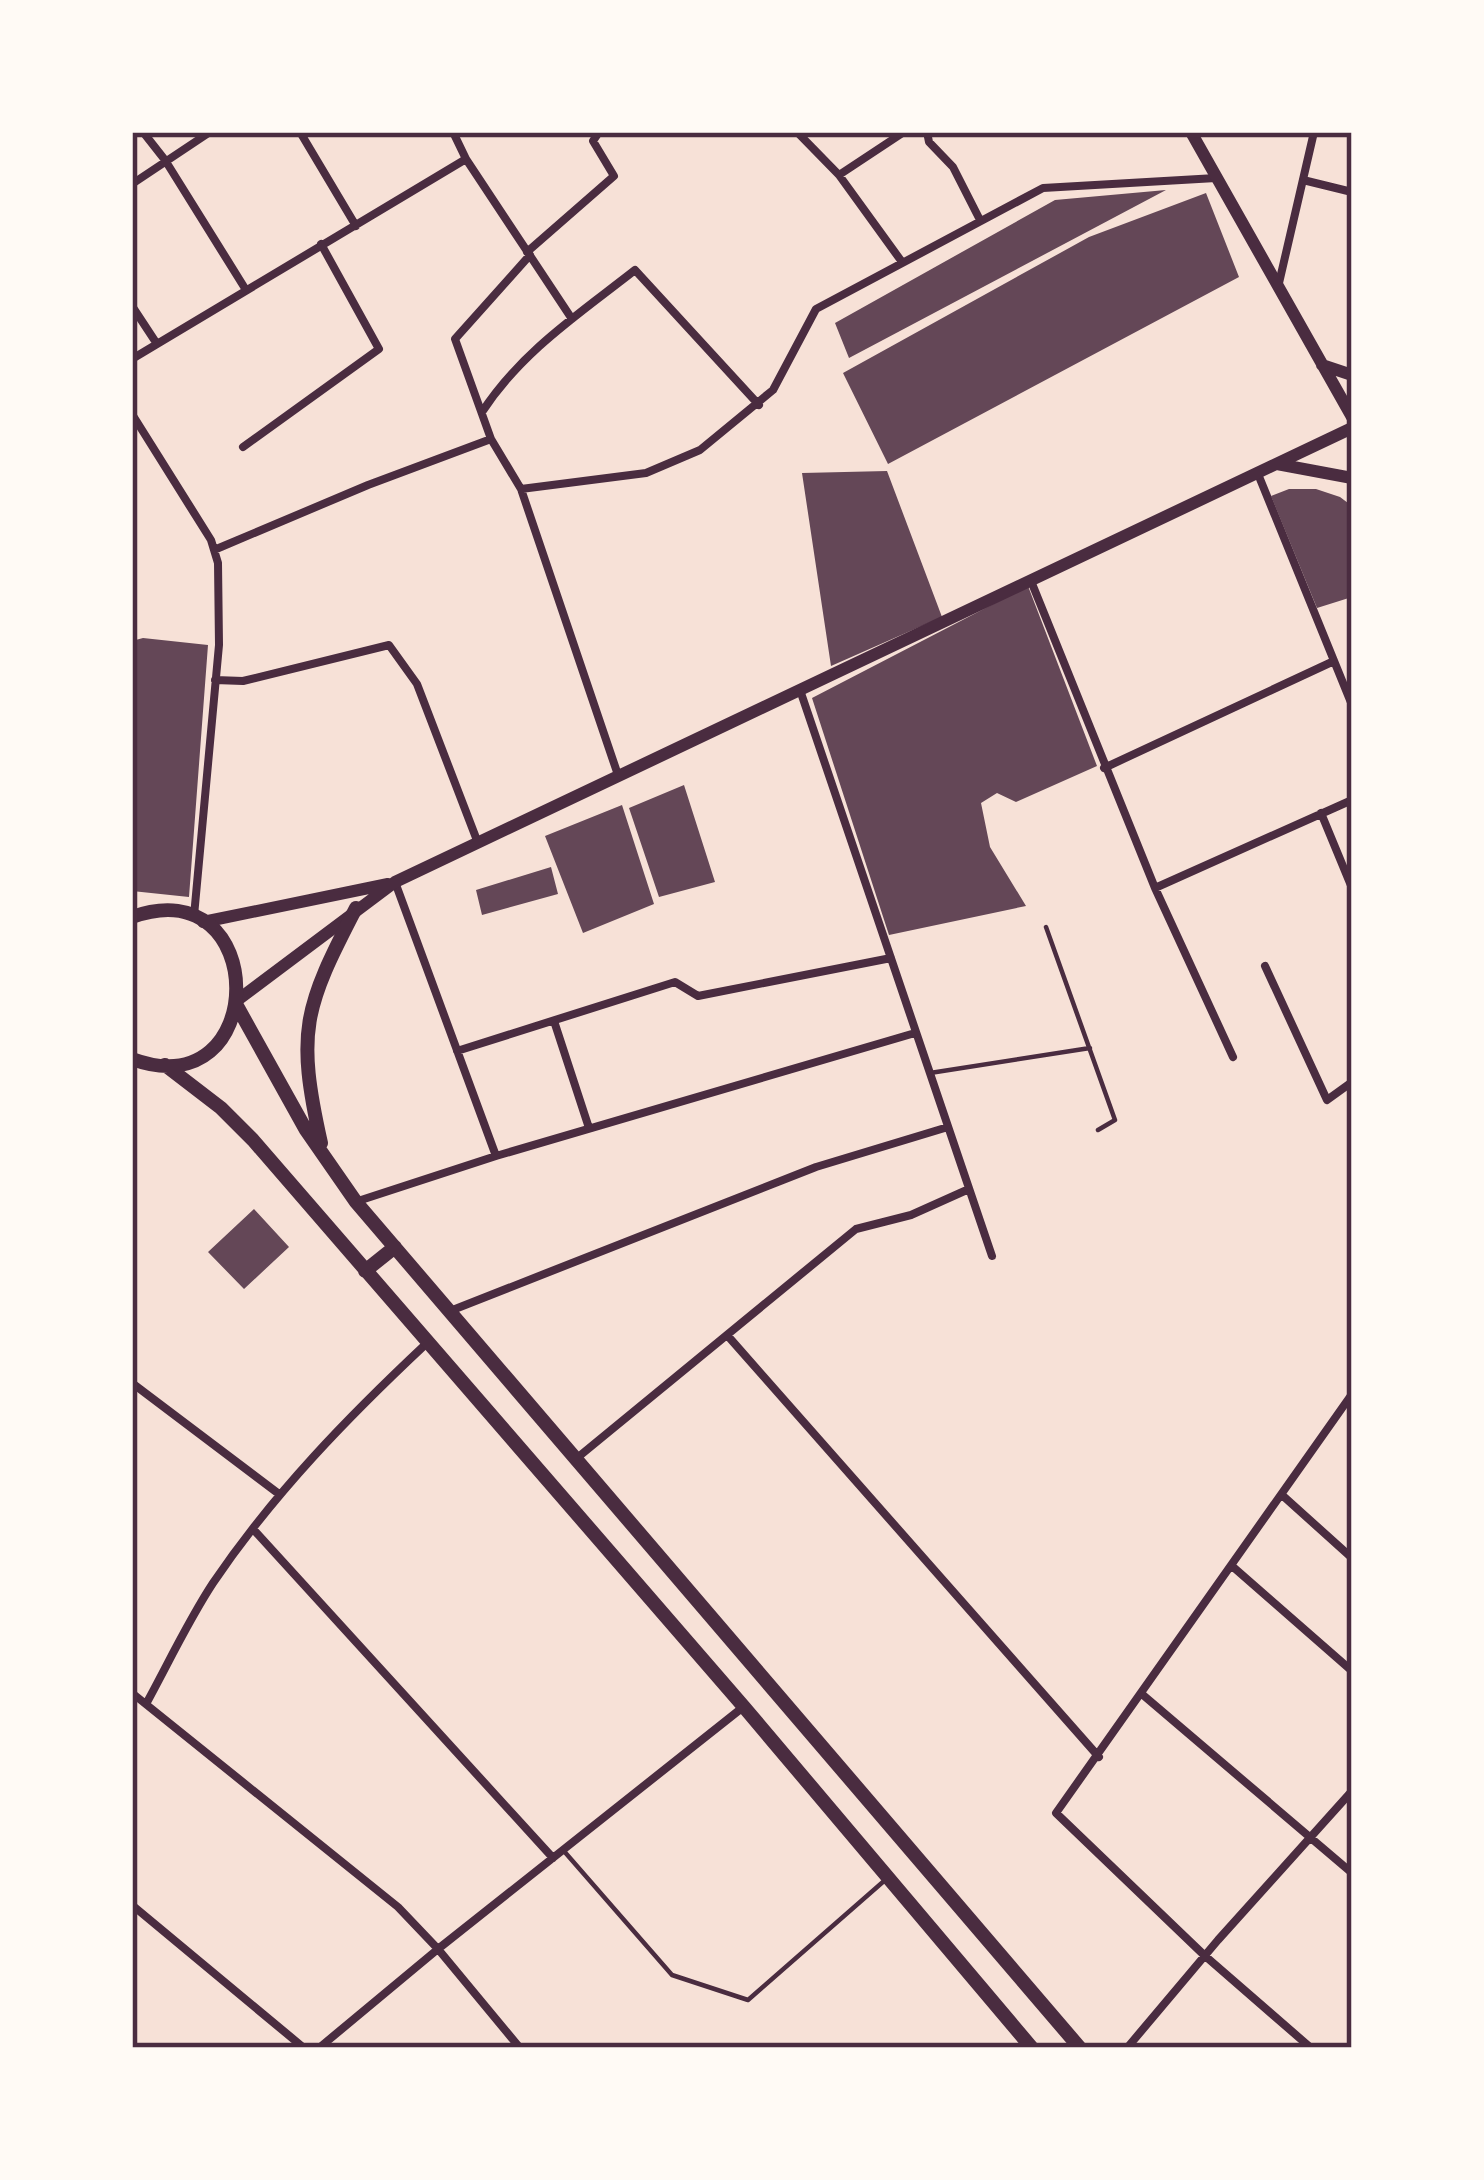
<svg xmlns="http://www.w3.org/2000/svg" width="1484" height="2180" viewBox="0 0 1484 2180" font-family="'Alegreya Sans',sans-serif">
<rect width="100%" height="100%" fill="#f7e1d7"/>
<path fill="#644757" d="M 1166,190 L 849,358 L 835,323 L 1055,200 Z
M 1206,193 L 1239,277 L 888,464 L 843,373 L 1089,237 Z
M 887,471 L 942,617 L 831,666 L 802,473 Z
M 1289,489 L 1316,489 L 1340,497 L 1352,506 L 1352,597 L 1317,608 L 1271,496 Z
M 1028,586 L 1097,766 L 1016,802 L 997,793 L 981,803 L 990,847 L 1026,906 L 889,935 L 812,698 Z
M 143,638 L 208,645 L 189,897 L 132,891 L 132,641 Z
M 684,785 L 715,882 L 659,897 L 629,808 Z
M 622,805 L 654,904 L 583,933 L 545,836 Z
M 551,867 L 558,894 L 482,915 L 476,890 Z
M 254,1209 L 289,1247 L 244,1289 L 208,1252 Z"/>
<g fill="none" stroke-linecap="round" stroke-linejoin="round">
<path stroke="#4a2c40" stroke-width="4.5" d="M 1046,927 L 1115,1120 L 1098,1130
M 930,1073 L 1090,1048
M 563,1850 L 672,1975 L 748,2000 L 884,1881"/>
<path stroke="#4a2c40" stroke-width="8" d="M 143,132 L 165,160 L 246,290
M 300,132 L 356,226
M 453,132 L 466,159 L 572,319
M 797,132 L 839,175 L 902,262
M 927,132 L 929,142 L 953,167 L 980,220
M 839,175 L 904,132
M 1303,180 L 1352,192
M 132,184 L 210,132
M 527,252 L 614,176 L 593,141 L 599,132
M 530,255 L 455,339 L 491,439 L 521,489 L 618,775
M 1279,283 L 1314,132
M 132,306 L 157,344
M 132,359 L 466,159
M 482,412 C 522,351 579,314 635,270 L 759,405
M 132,414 L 211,540 L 218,563 L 219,645 L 194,916
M 243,447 L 379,349 L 321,244
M 1258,474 L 1352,705
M 521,489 L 646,473 L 700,450 L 773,390 L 816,309 L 1043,188 L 1216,178
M 214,550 L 368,485 L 491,439
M 1031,581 L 1155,888 L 1233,1057
M 215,680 L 243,681 L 389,645 L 417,684 L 478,843
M 800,690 L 992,1256
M 1104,768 L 1334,661
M 1321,813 L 1352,888
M 395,882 L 496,1156
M 1155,888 L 1352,800
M 1265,966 L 1327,1100 L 1352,1082
M 554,1021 L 589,1128
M 457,1051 L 675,982 L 698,996 L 891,958
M 358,1201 L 496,1156 L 915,1033
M 450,1311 L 816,1167 L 948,1127
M 727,1335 L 1099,1757
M 132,1383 L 279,1494
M 577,1458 L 856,1229 L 911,1215 L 969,1189
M 1282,1495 L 1352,1558
M 253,1529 L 553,1858
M 1232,1566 L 1352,1671
M 132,1693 L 398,1907 L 438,1949 L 742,1708
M 1143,1695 L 1352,1873
M 146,1704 C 168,1664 188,1621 213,1583 C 274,1493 348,1417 427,1343
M 132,1905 L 304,2048
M 319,2048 L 438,1949 L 520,2048
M 1127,2048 L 1218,1940 L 1352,1791
M 1311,2048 L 1204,1955 L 1056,1813 L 1352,1394"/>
<path stroke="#4a2c40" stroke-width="12" d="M 1191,132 L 1352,417
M 1322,365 L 1352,375
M 1277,464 L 1352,478
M 203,922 L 388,884
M 239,999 L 395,882 L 1352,428"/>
<path stroke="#4a2c40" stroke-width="14" d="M 132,917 C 271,867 271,1110 132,1059
M 237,1006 L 306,1130 L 356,1202 L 1080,2048
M 165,1065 L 221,1108 L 253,1140 L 744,1707 L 1032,2048
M 321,1143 C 296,1031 304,1008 356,908
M 365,1271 L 395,1247"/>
</g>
<rect width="1484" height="2180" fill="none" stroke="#fffaf5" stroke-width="270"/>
<rect x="135" y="135" width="1214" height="1910" fill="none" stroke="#4a2c40" stroke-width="4.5"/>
</svg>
